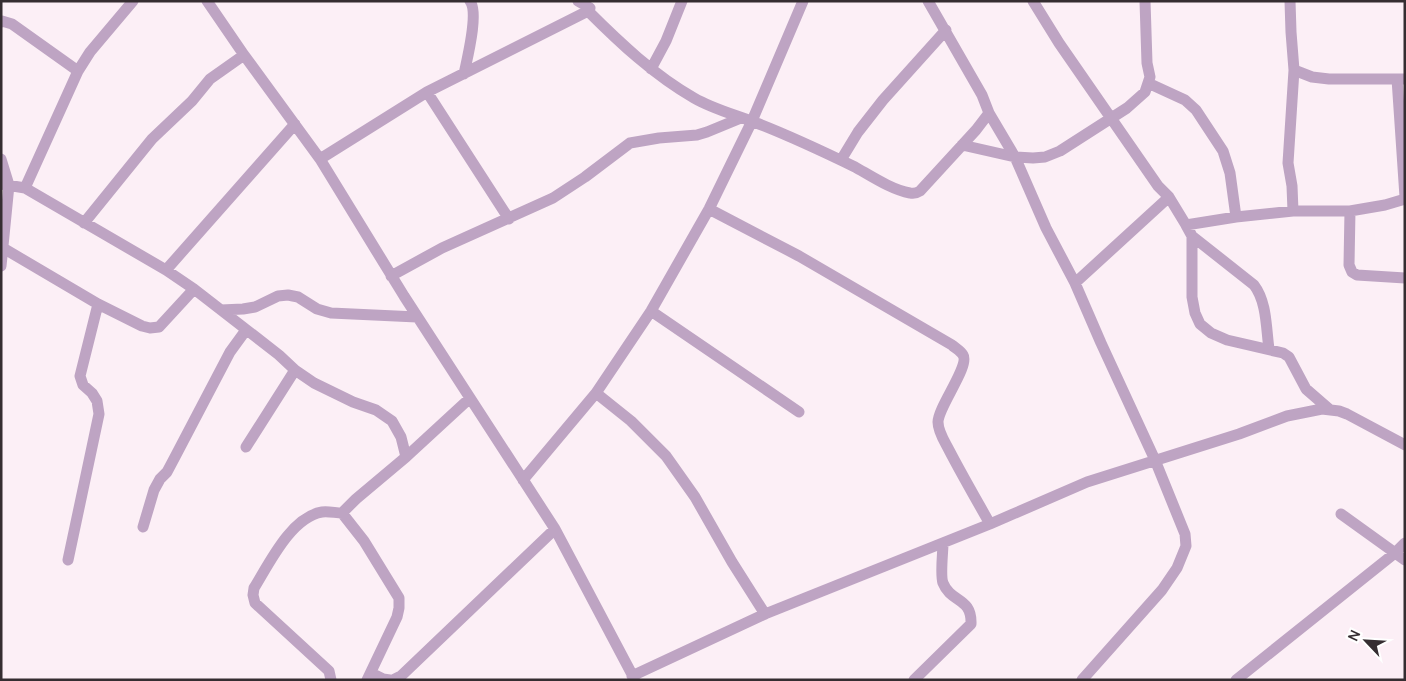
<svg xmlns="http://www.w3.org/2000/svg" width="1406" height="681" viewBox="0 0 1406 681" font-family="Manrope,sans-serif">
<rect width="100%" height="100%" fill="#fceff6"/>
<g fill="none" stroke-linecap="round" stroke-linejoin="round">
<path stroke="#bea4c3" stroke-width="11" d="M 207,1 L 244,55 L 320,159 L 404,296 L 555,529 L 635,680
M 578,1 L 590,8
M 928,1 L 982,95 L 989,113 L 1015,157 L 1046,228 L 1075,283 L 1101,343 L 1155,460 L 1185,534 L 1186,546 L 1177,568 L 1162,590 L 1082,680
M 1033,1 L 1059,43 L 1158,186 L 1169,197 L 1186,225 L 1236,217 L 1293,211 L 1350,211 L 1385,205 L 1405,199
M 1290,1 L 1291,32 L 1294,70 L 1312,77 L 1329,79 L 1405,79
M 1,22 L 2,21 L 12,24 L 78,71
M 651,69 L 666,41 L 682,1
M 464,74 C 467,59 479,13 470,1
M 1397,79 L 1405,197
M 1148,83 L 1185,100 L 1196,110 L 1223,151 L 1230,173 L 1236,217
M 427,92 L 509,219
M 962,145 L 1015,157 L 1033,158 L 1045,157 L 1060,151 L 1127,108 L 1145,92 L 1150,77 L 1147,63 L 1145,1
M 1,159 L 9,185 L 1,266
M 320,159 L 427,92 L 588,11 C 620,43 654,75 694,98 C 713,109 733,114 754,122 C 788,135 822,151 855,167 C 871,176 892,190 910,193 C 914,194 917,193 920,191 L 976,130 L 989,113
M 841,160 L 858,132 L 883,100 L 946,30
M 1,184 L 25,188 L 78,71 L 90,52 L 133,1
M 25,188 L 166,270 L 194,289 L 279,355 L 295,370 L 314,383 L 353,402 L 376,410 L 392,421 L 401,437 L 406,457
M 709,209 L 799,256 L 952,345 C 955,348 961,351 963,355 C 970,366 938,407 938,422 C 938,432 945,442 949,450 C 962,475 976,499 990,524
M 1293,211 L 1292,186 L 1288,163 L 1294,70
M 1350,211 L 1349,265 L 1352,272 L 1357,275 L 1405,278
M 84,223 L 152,139 L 192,101 L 210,79 L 244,55
M 1186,225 L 1192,236 L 1192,297 L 1195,313 L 1200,324 L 1211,333 L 1227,340 L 1283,353 L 1289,357 L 1306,389 L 1329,409
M 1192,236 L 1254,285 C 1267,302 1266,328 1269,349
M 3,248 L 98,304 L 142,326 L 150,328 L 159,327 L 194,289
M 166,270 L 295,124
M 391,276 L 442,248 L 553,198 L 585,177 L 630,143 L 659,138 L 697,135 L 707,132 L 741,118
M 1075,283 L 1169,197
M 221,310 L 243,309 L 255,307 L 278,296 L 288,295 L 298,297 L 317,309 L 331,313 L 417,317
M 651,311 L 799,412
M 596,393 L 631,421 L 666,456 L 695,497 L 732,562 L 765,614
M 246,447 L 295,370
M 523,480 L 596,393 L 651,311 L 709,209 L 752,121 L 803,1
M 1341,514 L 1405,560
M 143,527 L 154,490 L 160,479 L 167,472 L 176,455 L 230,352 L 246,330
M 68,560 L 99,414 L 97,401 L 92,393 L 83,385 L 80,376 L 98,304
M 371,673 L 383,679 L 390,680
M 632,676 L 765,614 L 990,524 L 1087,482 L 1239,434 L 1287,416 L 1322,409 L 1339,411 L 1347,414 L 1405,445
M 331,680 L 329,671 L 255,603 L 253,595 L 254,588 C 269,564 291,517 322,512 C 328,511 336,513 342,513
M 367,680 L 397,617 L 399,608 L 399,598 L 364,541 L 342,513 L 356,499 L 406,457 L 469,399
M 393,680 L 401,676 L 555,529
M 914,680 L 971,624 C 972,597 951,603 943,583 C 940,576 943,552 943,543
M 1236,680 L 1395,553 L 1405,543"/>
</g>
<rect width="1406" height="681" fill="none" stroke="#352d31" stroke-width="5"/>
<g transform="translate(1366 641) rotate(295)" stroke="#ffffff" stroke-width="4" paint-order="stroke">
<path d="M0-4L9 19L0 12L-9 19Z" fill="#352d31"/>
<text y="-8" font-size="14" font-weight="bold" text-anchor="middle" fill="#352d31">N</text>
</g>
</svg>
